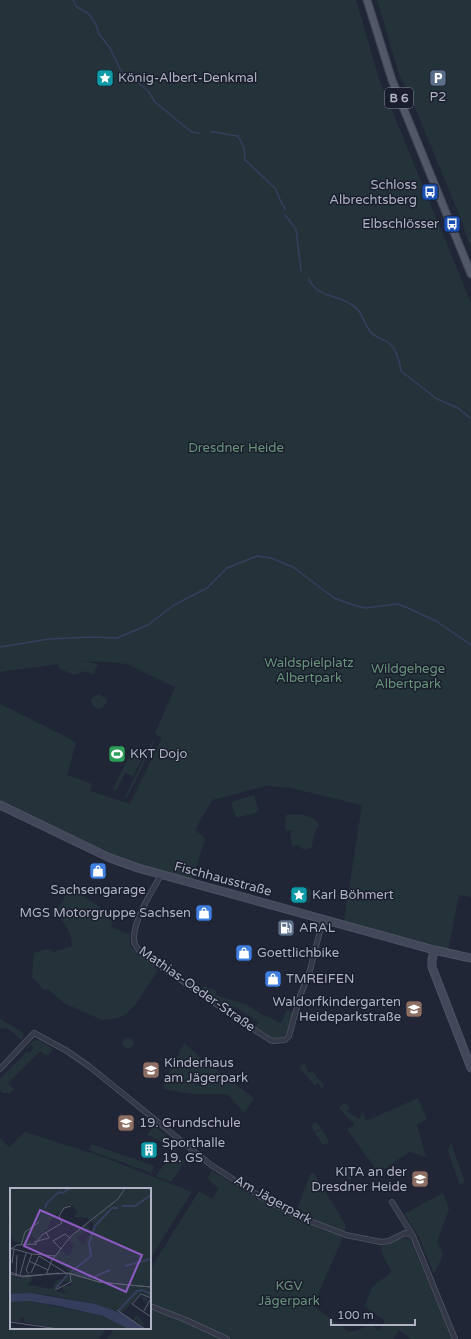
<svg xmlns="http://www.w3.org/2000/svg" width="471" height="1339" font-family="'Varela Round',sans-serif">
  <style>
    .green { fill: #243339 }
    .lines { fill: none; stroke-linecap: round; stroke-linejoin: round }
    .stream { stroke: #363e5d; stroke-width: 1.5 }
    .street-casing { stroke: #4f5362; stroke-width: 6 }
    .secondary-casing { stroke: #4f5362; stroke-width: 9 }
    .primary-casing { stroke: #3e4251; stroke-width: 9 }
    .street { stroke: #353947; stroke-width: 4.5 }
    .secondary { stroke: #43475a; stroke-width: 7 }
    .primary { stroke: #525767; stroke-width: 7 }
    .tram { stroke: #575c6e; stroke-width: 1 }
    .labels { text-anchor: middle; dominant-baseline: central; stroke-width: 3; stroke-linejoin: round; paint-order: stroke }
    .shield { fill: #1a1e2c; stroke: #828696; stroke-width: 1 }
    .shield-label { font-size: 12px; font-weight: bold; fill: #afb3c4 }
    .poi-label { font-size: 13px; fill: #afb3c4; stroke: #1a1e2c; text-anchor: start }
    .park-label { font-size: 13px; fill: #68937a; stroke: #1a1e2c }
    .street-label { font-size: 13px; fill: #afb3c4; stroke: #1a1e2c }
    .inset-river { fill: none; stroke: #363e5d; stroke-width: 2 }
    .inset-road { fill: none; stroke: #5a5e6f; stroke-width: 1 }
    .view { fill: #8d5bc1; fill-opacity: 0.15; stroke: #8d5bc1; stroke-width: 2 }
    .inset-edge { fill: none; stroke: #afb3c4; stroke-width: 2 }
  </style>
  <rect width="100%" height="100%" fill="#212637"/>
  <path class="green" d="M0 0H356L379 79 471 303V897L459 895 448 950 344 921 362 805 291 788 265 786 212 800 195 830 205 838 193 879 125 860 0 801V704L76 742 67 775 92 784 90 791 130 804 162 738 155 734 175 687 127 664 107 662 82 661 98 664 93 675 85 671 74 675 58 668 59 664 0 672Z
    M377 0H471V249L460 217 414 105 399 74Z
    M99 694 106 699 107 703 101 708 97 709 93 706 91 700 95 696Z
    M153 740H155L127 798 125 797Z
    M133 749 144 755 133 776 125 773 116 791 113 789Z
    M254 795 259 812 236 818 231 802Z
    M286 815C297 814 313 814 319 825L314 833 312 847 304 850 299 845 292 846 290 836 293 830H286L285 825Z
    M303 886 308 887 311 890 310 903 289 900 291 893Z
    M70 887 110 914 108 918 113 921 111 927 130 935V942L131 947 158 970 135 1005 126 1014 117 1018 102 1020 64 1003 49 990 43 989 32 977 34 953 49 949 54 952 72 946C72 932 64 923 56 912Z
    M204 986 216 991V995L245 1004 261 1014 281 1023 287 1010 293 1012C291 1022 288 1043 272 1038 266 1036 261 1031 255 1028L259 1022 236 1008 223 1005 201 991Z
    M0 1019 19 1030 22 1032 23 1036 22 1040 7 1028 0 1029Z
    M122.5 1043a5.5 5.5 0 1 1 11 0a5.5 5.5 0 1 1-11 0Z
    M35 1040 40 1041 53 1049 46 1056 40 1051 8 1083 14 1089 10 1093H3L0 1090V1078L27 1052 29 1053 34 1048 31 1045 27 1049 26 1048Z
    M184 1043 203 1060 254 1098 244 1113 228 1094H193L163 1089 165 1081Z
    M305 1064 308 1073 313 1071 317 1078 324 1085 322 1088 318 1083 315 1086 299 1067Z
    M418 1098 427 1120 417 1124 425 1154 428 1157 409 1152 379 1173 347 1129 354 1126 353 1123 339 1108 345 1103 350 1108 347 1111 359 1119 363 1112 366 1121Z
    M316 1121 321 1128 314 1132 311 1126Z
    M154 1126 175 1142 177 1149 174 1151 171 1150 159 1140 147 1135Z
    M322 1129 329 1142 323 1145 315 1133Z
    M25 1132 100 1156 192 1192 150 1259V1189H11V1328H106L99 1339H0V1138L9 1147Z
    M451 1143 465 1182 460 1185 448 1151Z
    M91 1144 154 1166 151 1173 89 1150Z
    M172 1153 185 1161 171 1182 156 1176Z
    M345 1166 353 1178 349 1180 342 1168Z
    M212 1171 261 1201 294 1218 343 1237 313 1306 348 1331C357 1332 364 1328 370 1323L377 1330 379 1331 385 1321 364 1306 373 1286 392 1272 382 1254 381 1245C391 1244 401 1236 410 1239L452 1339H411L399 1330 393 1339H229L185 1317 150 1304V1270L199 1191 212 1199 219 1189 207 1178Z
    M311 1173H314L346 1226 344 1232 296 1212Z
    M443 1193 449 1209 437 1241 443 1255 434 1274 419 1237 404 1214Z
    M150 1309 183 1322 221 1339H107L115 1328H150Z"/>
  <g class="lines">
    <path class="stream" d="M73 0 77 7 89 14 96 25 99 34 110 48 122 73 140 84 148 91 155 102 184 126 192 132 199 133
      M211 132C220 132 229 135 238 136L244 148 245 160 275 188 281 202 284 206 285 210
      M285 215 296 229 301 271
      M309 279C317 298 337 294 352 305 363 312 362 320 369 330 374 338 382 338 389 343 396 349 400 362 401 371L437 399 458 408 470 418
      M0 647 49 639 89 637 117 638 148 625 174 605 207 588 227 568 257 556 271 558 293 567 334 598 353 605 365 608 398 604 408 608 436 621 471 645"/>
    <defs>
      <path id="street" d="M161 875C152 891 133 921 134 939 134 943 136 947 139 950 150 961 165 969 178 978 209 999 239 1020 270 1040L274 1041 285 1040 289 1036 300 996 309 974 323 919
        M0 1069 34 1033 67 1051 90 1067 211 1165 261 1197 297 1216 346 1235 381 1242 389 1241 405 1233 411 1235
        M392 1202 413 1236 455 1339
        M150 1306 186 1320 227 1339"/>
      <path id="secondary" d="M0 805 110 858 138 868 434 950 471 958
        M434 950 432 960V967L471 1068"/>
      <path id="primary" d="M367 0 392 80 471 274"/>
    </defs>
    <use href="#street" class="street-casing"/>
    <use href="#secondary" class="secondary-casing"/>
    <use href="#primary" class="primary-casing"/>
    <use href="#street" class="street"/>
    <use href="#secondary" class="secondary"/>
    <use href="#primary" class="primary"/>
    <path class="tram" d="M366 0 390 80 471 277"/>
  </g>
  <defs>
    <symbol id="sight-square" viewBox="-11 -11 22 22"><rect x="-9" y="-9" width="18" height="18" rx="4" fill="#0f9aa8" stroke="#1a1e2c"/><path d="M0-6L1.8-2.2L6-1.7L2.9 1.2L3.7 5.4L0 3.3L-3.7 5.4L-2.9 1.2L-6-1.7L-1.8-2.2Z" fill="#fff"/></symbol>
    <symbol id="parking-square" viewBox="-11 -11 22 22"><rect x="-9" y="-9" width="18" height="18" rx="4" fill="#5c6f8a" stroke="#1a1e2c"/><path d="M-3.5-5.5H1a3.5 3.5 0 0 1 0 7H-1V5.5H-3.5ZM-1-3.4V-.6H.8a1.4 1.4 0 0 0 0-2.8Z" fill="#fff"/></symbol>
    <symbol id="bus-square" viewBox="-11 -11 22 22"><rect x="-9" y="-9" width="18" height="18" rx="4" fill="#1a4fb4" stroke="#1a1e2c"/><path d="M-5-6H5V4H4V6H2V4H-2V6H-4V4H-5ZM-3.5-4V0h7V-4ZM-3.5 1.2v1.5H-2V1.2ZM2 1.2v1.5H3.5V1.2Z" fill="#fff"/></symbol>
    <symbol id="stadium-square" viewBox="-11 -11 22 22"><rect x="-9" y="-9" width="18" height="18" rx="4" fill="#2e9e5b" stroke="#1a1e2c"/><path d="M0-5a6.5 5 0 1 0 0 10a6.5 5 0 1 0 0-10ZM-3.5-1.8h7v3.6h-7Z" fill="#fff"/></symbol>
    <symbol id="shop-square" viewBox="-11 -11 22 22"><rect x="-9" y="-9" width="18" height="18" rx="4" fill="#3f7fe0" stroke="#1a1e2c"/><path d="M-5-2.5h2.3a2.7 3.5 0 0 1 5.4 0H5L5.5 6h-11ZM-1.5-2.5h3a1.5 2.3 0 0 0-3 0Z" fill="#fff"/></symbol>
    <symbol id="fuel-square" viewBox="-11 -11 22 22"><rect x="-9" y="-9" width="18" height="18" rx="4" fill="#5c6f8a" stroke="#1a1e2c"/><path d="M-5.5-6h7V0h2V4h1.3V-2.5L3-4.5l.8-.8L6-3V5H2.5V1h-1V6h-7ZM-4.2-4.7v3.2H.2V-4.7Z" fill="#fff"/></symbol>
    <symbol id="school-square" viewBox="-11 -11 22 22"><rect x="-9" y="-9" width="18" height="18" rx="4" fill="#8d6e63" stroke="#1a1e2c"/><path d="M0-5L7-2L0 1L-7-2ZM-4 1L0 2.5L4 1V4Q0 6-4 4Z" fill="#fff"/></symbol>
    <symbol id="building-square" viewBox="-11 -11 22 22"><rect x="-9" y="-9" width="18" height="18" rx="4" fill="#0f9aa8" stroke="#1a1e2c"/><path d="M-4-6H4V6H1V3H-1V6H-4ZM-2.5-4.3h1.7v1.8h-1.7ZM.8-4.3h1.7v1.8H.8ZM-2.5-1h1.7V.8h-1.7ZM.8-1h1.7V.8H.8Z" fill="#fff"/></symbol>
  </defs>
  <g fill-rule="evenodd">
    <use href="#sight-square" x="95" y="68" width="20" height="20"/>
    <use href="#parking-square" x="428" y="68" width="20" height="20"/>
    <use href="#bus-square" x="420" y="182" width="20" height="20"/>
    <use href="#bus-square" x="442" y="214" width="20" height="20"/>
    <use href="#stadium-square" x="107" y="744" width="20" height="20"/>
    <use href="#shop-square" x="88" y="861" width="20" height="20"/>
    <use href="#sight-square" x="289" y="885" width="20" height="20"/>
    <use href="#shop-square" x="194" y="903" width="20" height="20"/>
    <use href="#fuel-square" x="276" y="918" width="20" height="20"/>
    <use href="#shop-square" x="234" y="943" width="20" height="20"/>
    <use href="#shop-square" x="263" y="969" width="20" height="20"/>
    <use href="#school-square" x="404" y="999" width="20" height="20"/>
    <use href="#school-square" x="141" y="1060" width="20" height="20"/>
    <use href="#school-square" x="116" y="1113" width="20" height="20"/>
    <use href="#building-square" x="139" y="1140" width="20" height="20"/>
    <use href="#school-square" x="410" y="1169" width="20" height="20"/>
  </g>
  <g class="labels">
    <rect class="shield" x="385" y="88" width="28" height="20" rx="3"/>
    <g class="shield-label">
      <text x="399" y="98">B 6</text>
    </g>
    <g class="poi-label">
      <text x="118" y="78">König-Albert-Denkmal</text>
      <text x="438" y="97" text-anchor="middle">P2</text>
      <text x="417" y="185" text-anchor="end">Schloss<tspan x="417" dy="15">Albrechtsberg</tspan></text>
      <text x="439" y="224" text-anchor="end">Elbschlösser</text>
      <text x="130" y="754">KKT Dojo</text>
      <text x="98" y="890" text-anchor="middle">Sachsengarage</text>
      <text x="312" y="895">Karl Böhmert</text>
      <text x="191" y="913" text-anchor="end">MGS Motorgruppe Sachsen</text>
      <text x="299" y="928">ARAL</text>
      <text x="257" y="953">Goettlichbike</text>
      <text x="286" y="979">TMREIFEN</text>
      <text x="401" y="1002" text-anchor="end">Waldorfkindergarten<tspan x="401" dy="15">Heideparkstraße</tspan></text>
      <text x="164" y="1063">Kinderhaus<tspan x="164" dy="15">am Jägerpark</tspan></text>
      <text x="139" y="1123">19. Grundschule</text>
      <text x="162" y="1143">Sporthalle<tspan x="162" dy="15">19. GS</tspan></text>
      <text x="407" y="1172" text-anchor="end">KITA an der<tspan x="407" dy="15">Dresdner Heide</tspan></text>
    </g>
    <g class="park-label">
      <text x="236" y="448">Dresdner Heide</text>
      <text x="309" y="663">Waldspielplatz<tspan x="309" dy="15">Albertpark</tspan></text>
      <text x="408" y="669">Wildgehege<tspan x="408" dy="15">Albertpark</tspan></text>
      <text x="289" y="1286">KGV<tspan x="289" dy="15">Jägerpark</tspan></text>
    </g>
    <g class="street-label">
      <text transform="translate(223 879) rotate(15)">Fischhausstraße</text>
      <text transform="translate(197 989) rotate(35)">Mathias-Oeder-Straße</text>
      <text transform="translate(273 1200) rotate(29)">Am Jägerpark</text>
    </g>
  </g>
  <g transform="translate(10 1188)">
    <rect width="141" height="141" fill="#212637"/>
    <path d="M0 0H114L105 14 116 0H141V98L89 93 58 84V82L47 74 44 69 50 62 58 68 62 63 64 56 58 52 79 32 78 30 65 29 61 33 68 23 60 16 44 29 37 39 41 41 34 42 35 44 29 48 32 51 26 52 21 47 17 51 24 56H12L4 53 2 48 0 50V37L3 33 0 35ZM82 32 84 39 73 57 67 49 80 42 77 36ZM56 85 89 95 141 99V109L137 108V114L131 110 137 108 130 106 112 125 123 132 127 127 134 136 132 138 126 131 124 133 135 141 108 124 86 116 39 107 0 106V86L12 91V89L17 88 16 93 17 88 21 87 22 92 17 97 42 101 47 92 54 91ZM54 93 61 94V98H53V102L58 106 45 103ZM19 113 93 128 118 141H51L15 134 14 129H11L10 134 0 133V114Z" fill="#243339" fill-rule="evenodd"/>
    <path d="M20 105 86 116 113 126 134 141H118L93 128 49 118 19 113 0 114V106Z" fill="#363e5d"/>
    <path class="inset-river" d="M112 18H125L141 7M35 20 37 15 49 4 53 5 60 0M115 78 141 71M61 84 81 68 79 55 85 38 102 20H108M64 84 81 90M84 89 100 82M46 100 58 86M0 111 24 110 88 123 124 141M109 122 127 103 132 102 141 106"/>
    <path class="inset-road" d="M24 54 39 50 36 44M11 57 15 44 29 34M24 57 32 47 52 35 49 28 54 20 61 18M0 60 22 66 45 68M1 61 7 57 27 56M51 61 43 53 55 46 60 50M29 68 56 85M19 73 38 82M2 75 4 61M0 84 11 88 57 85 89 94 141 99M21 85 29 68M0 86 13 89 49 85M19 86 16 82 22 66M47 86 60 85 89 94 141 99M6 87 7 67M10 87 16 65M36 87 42 72 61 48 108 11 115 0M45 102 61 94 60 85M141 110 131 106 122 116 141 129M107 122 135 141M134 123 141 110M0 134 49 141"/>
    <path class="view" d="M30 22 132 67 116 104 14 58Z"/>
    <rect width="141" height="141" class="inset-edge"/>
  </g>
  <path d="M331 1319v6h84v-6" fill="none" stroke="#afb3c4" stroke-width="2"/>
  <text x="337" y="1319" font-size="12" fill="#afb3c4" stroke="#1a1e2c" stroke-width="3" paint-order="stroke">100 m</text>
</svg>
